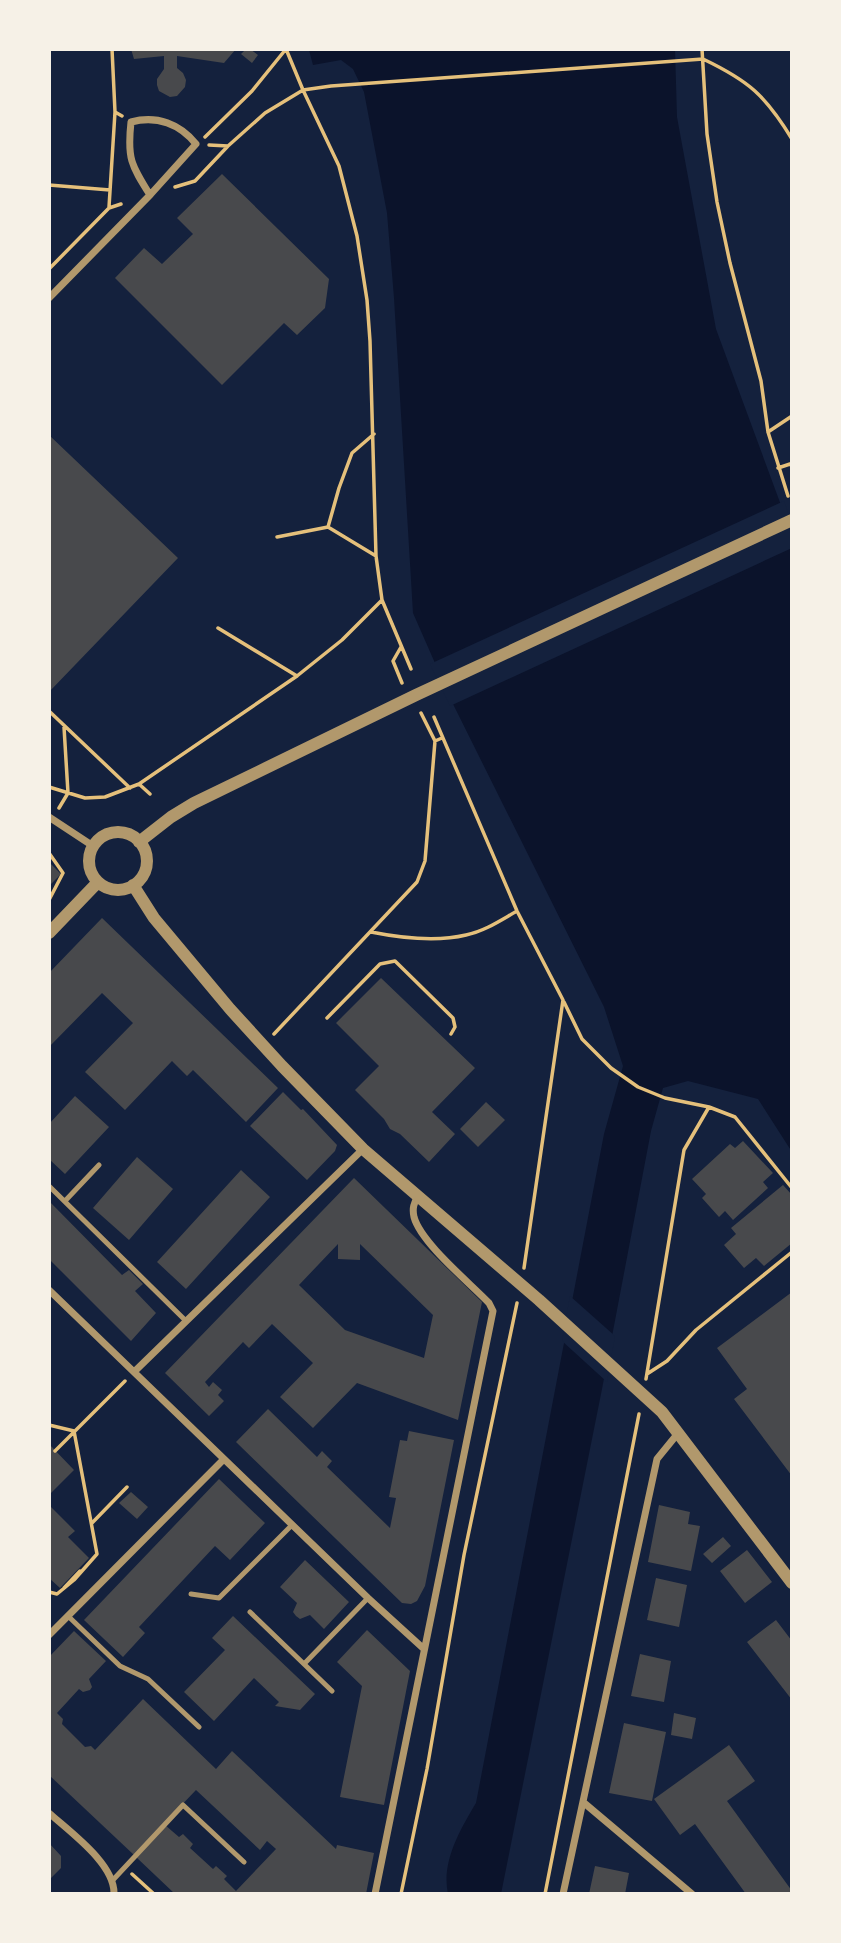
<svg xmlns="http://www.w3.org/2000/svg" width="841" height="1943" font-family="'Work Sans',sans-serif">
  <style>
    .water { fill: #0b132b }
    .pier { fill: #14213d }
    .building { fill: #48494c; fill-rule: evenodd }
    .lines { fill: none; stroke-linecap: round; stroke-linejoin: round }
    .path { stroke: #e5c07b; stroke-width: 3.5 }
    .service { stroke: #b1986c; stroke-width: 5 }
    .minor { stroke: #b1986c; stroke-width: 7 }
    .tertiary { stroke: #b1986c; stroke-width: 12 }
  </style>
  <rect width="100%" height="100%" fill="#14213d"/>
  <path class="water" d="M314 49H675L677 117 716 329 792 535V1152L758 1099 688 1081 663 1088 651 1131 602 1389 501 1894H448C441 1862 460 1830 476 1803L604 1134 623 1066 604 1007 453 704 413 613 394 298 387 213 364 92 353 69 341 60 313 65 309 50Z"/>
  <path class="pier" d="M784 501 792 524V548L450 706 430 664Z
    M570 1296 615 1336 607 1382 562 1341Z"/>
  <path class="building" d="M131 49H236L224 63 177 56V68L183 73 186 80 185 87 177 96 170 97 159 91 157 85V79L164 69V56L134 59Z
    M246 49H250L258 55 252 63 241 54Z
    M222 174 329 279 325 308 297 335 284 323 222 385 115 278 144 248 162 264 193 234 177 218Z
    M49 435 178 558 49 692Z
    M49 862 61 874 49 886Z
    M102 918 278 1088 246 1122 193 1070 187 1076 172 1061 125 1110 85 1072 133 1023 102 993 49 1047V973Z
    M381 978 475 1068 432 1112 455 1134 429 1162 400 1134 390 1129 384 1119 355 1090 379 1066 336 1023Z
    M283 1092 301 1110 303 1109 337 1145 335 1151 307 1180 250 1126Z
    M75 1096 109 1127 65 1174 49 1159V1124Z
    M486 1102 505 1120 478 1147 460 1129Z
    M743 1141 773 1173 763 1182 768 1188 733 1220 725 1211 719 1217 702 1198 706 1194 692 1179 730 1144 735 1148Z
    M137 1157 173 1189 129 1240 93 1208Z
    M241 1170 270 1197 186 1289 157 1262Z
    M354 1178 482 1302 458 1420 357 1383 313 1428 280 1397 313 1363 272 1324 249 1348 243 1342 205 1382 209 1387 213 1382 222 1390 218 1395 224 1401 209 1416 165 1373ZM338 1244V1259L360 1260V1244L433 1315 424 1358 345 1330 299 1285Z
    M783 1185 792 1195V1243L764 1266 756 1258 744 1268 724 1245 736 1234 731 1228Z
    M49 1201 122 1275 129 1270 143 1284 135 1291 156 1313 131 1341 49 1259Z
    M792 1292V1476L734 1399 747 1389 717 1348Z
    M268 1409 317 1457 322 1451 332 1461 327 1467 390 1528 396 1498 389 1497 400 1440 407 1441 409 1431 454 1440 425 1586 417 1601 411 1604 402 1603 236 1442Z
    M49 1444 74 1470 49 1495Z
    M219 1479 265 1523 230 1560 215 1546 139 1627 145 1633 123 1657 84 1620Z
    M131 1492 148 1507 137 1519 119 1503Z
    M49 1505 75 1531 68 1537 89 1558 60 1588 49 1578Z
    M659 1505 690 1512 688 1524 700 1526 691 1571 648 1562Z
    M723 1537 731 1546 712 1563 703 1554Z
    M747 1550 772 1582 745 1603 720 1571Z
    M305 1560 349 1602 324 1629 310 1615 300 1619 296 1616 293 1612 297 1603 280 1587Z
    M656 1578 687 1585 679 1627 647 1620Z
    M233 1616 315 1694 300 1710 275 1706 279 1702 254 1678 214 1721 184 1692 225 1650 212 1638Z
    M776 1620 792 1641V1700L747 1642Z
    M367 1630 410 1671 384 1805 340 1797 362 1686 337 1662Z
    M74 1631 106 1661 89 1679 92 1687 90 1690 83 1692 79 1689 57 1713 63 1719 62 1724 85 1747 91 1746 95 1750 143 1699 216 1769 232 1751 336 1849 337 1845 374 1853 366 1894H307L300 1892 298 1894H175L136 1857 165 1825 179 1837 183 1834 193 1844 190 1848 213 1869 216 1866 227 1876 224 1879 236 1891 276 1849 267 1841 260 1850 196 1790 134 1855 49 1775V1657Z
    M640 1654 671 1661 664 1702 631 1696Z
    M674 1713 696 1718 692 1739 671 1735Z
    M624 1723 666 1732 652 1801 609 1793Z
    M729 1745 755 1781 727 1801 792 1891V1894H746L695 1824 680 1835 654 1799Z
    M49 1843 61 1856V1868L49 1880Z
    M595 1866 629 1873 625 1894H589Z"/>
  <g class="lines">
    <path class="path" d="M112 49 115 112 122 116
      M286 49 303 90 339 166 357 236 367 300 370 341 376 556 382 600 411 669
      M702 49 707 134 717 202 730 263 761 381 768 432 788 496
      M205 137 252 91 286 49
      M209 145 228 146
      M49 185 110 190
      M175 187 195 181 228 146 265 113 303 90 331 86 703 59C749 81 765 95 792 139
      M109 207 115 112
      M49 269 109 208 121 204
      M768 432 792 416
      M778 468 790 464 792 466
      M328 527 339 488 352 453 374 434
      M277 537 328 527 376 556
      M218 628 297 676
      M401 647 393 661 402 683
      M49 711 130 788
      M421 713 435 741
      M434 717 517 911 563 1000 524 1268
      M139 784 150 794
      M49 787 85 798 105 797 139 784 297 676 342 640 382 600
      M59 808 68 793 64 727
      M49 853 63 873 49 900
      M371 932C401 938 437 942 466 935 485 931 501 920 517 911
      M564 1002 582 1039 611 1068 638 1087 665 1098 709 1107 735 1117 792 1188
      M327 1018 380 964 395 961 453 1018 455 1027 451 1034
      M274 1034 417 882 425 861 435 741 442 738
      M647 1374 667 1361 696 1330 792 1252
      M646 1379 684 1150 709 1107
      M49 1425 74 1431 97 1554 74 1580 57 1594 49 1592
      M55 1451 125 1381
      M92 1523 127 1487
      M64 1588 80 1571
      M132 1874 154 1894
      M401 1894 427 1769 464 1555 517 1303
      M545 1894 639 1414"/>
    <path class="service" d="M49 1186 186 1321
      M65 1201 99 1165
      M191 1594 219 1598 292 1525
      M250 1612 332 1691
      M68 1616 120 1666 148 1679 199 1727
      M304 1664 368 1598
      M112 1881 183 1805 244 1862"/>
    <path class="minor" d="M49 298 150 195 196 144C180 124 157 115 131 122 127 158 131 165 150 195
      M49 817 93 846
      M49 1290 368 1598 424 1649
      M134 1372 363 1149
      M49 1635 223 1460
      M583 1802 692 1894
      M49 1813C70 1832 115 1864 114 1894
      M375 1894 493 1311 489 1303C470 1283 421 1243 414 1217 412 1208 414 1203 418 1196
      M563 1894 657 1459 679 1432"/>
    <path class="tertiary" d="M89 861a29 29 0 1 1 58 0a29 29 0 1 1-58 0Z
      M139 842 171 817 194 803 416 695 792 520
      M133 885 154 918 230 1009 282 1066 363 1149 539 1300 662 1412 792 1583
      M49 933 98 882"/>
  </g>
  <rect width="841" height="1943" fill="none" stroke="#f6f1e7" stroke-width="102"/>
</svg>
